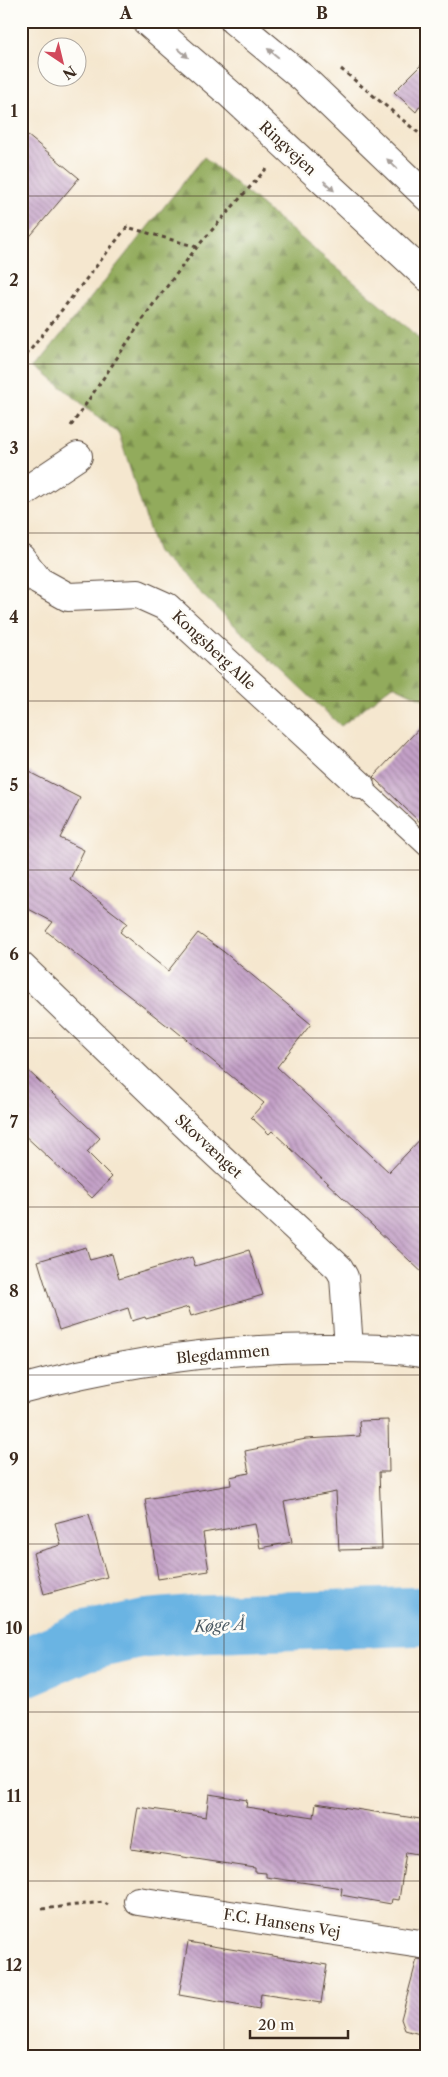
<svg xmlns="http://www.w3.org/2000/svg" width="448" height="2077" font-family="'Libre Caslon Text',serif">
  <style>
    .forest { fill: url(#forest-firs); stroke: #666a3d }
    .lines { fill: none; stroke-linecap: round; stroke-linejoin: round }
    .river { stroke: #6ab4e3; stroke-width: 59 }
    .building { fill: url(#building-back-hatch) }
    .service-casing { stroke: #574639; stroke-width: 21 }
    .minor-casing { stroke: #574639; stroke-width: 30 }
    .tertiary-casing { stroke: #574639; stroke-width: 30 }
    .secondary-casing { stroke: #574639; stroke-width: 30 }
    .path { stroke: #574639; stroke-width: 3; stroke-dasharray: 4 4; stroke-linecap: butt }
    .service { stroke: #fff; stroke-width: 19 }
    .minor { stroke: #fff; stroke-width: 28 }
    .tertiary { stroke: #fff; stroke-width: 28 }
    .secondary { stroke: #fff; stroke-width: 28 }
    .oneway { fill: #a79f9a }
    .grid { fill: none; stroke: #3b2a1e; stroke-width: 1; stroke-opacity: 0.55 }
    .labels { text-anchor: middle; dominant-baseline: central; stroke-width: 5; stroke-linejoin: round; paint-order: stroke }
    .street-label { font-size: 15px; fill: #3b2a1e; stroke: #fdfcf7 }
    .water-label { font-size: 16px; font-style: italic; fill: #4b5a63; stroke: #fdfcf7 }
    .neatline { fill: none; stroke: #3b2a1e; stroke-width: 2 }
    .grid-label { font-size: 16px; text-anchor: middle; font-weight: bold; fill: #3b2a1e }
  </style>
  <defs>
    <pattern id="forest-firs" width="22" height="20" patternUnits="userSpaceOnUse" patternTransform="scale(1.25)"><rect width="22" height="20" fill="#92ab5c"/><path d="M5 1l3.5 6h-7zM16 11l3.5 6h-7z" fill="#788b4b"/></pattern>
    <pattern id="building-back-hatch" width="6" height="6" patternUnits="userSpaceOnUse" patternTransform="scale(1.25)"><rect width="6" height="6" fill="#c3a0c7"/><path d="M-1 5l2 2M0 0l6 6M5-1l2 2" fill="none" stroke="#a083a1"/></pattern>
  </defs>
  <rect width="100%" height="100%" fill="#fdfcf7"/>
  <filter id="ink" filterUnits="userSpaceOnUse"><feTurbulence type="fractalNoise" baseFrequency=".02" numOctaves="2"/><feDisplacementMap in="SourceGraphic" scale="10" xChannelSelector="R" yChannelSelector="G"/><feConvolveMatrix kernelMatrix="1 2 1 2 8 2 1 2 1" color-interpolation-filters="sRGB"/></filter>
  <filter id="wash" filterUnits="userSpaceOnUse"><feTurbulence type="fractalNoise" baseFrequency=".0096" numOctaves="4" result="noise"/><feDisplacementMap in="SourceGraphic" scale="20" xChannelSelector="R" yChannelSelector="G"/><feGaussianBlur stdDeviation="1.12" result="paint"/><feColorMatrix in="noise" values="0 0 0 0 0 0 0 0 0 0 0 0 0 0 0 0 0 1.4 0 .05"/><feComposite in="paint" operator="in"/></filter>
  <g filter="url(#wash)">
    <rect width="100%" height="100%" fill="#f5e7cf"/>
    <path class="forest" d="M204 157 411 330 427 348V701L393 685 341 726 156 551 119 434 36 366Z"/>
    <g class="lines">
      <path class="river" d="M21 1669 84 1642 142 1629 199 1624 427 1616"/>
    </g>
    <g id="blocks">
      <path class="building" d="M427 59V95L416 112 394 92Z
        M21 130 79 178 21 247Z
        M427 720V829L373 777Z
        M29 772 80 798 60 838 84 850 70 879 127 923 120 932 168 971 198 933 224 952 311 1024 277 1067 389 1172 427 1132V1277L272 1131 269 1134 251 1117 264 1103 170 1026 169 1027 46 931 53 922 21 905V786Z
        M21 1064 100 1138 87 1152 112 1177 92 1198 21 1132Z
        M86 1247 90 1260 112 1254 119 1279 192 1257 195 1266 249 1250 263 1295 191 1316 188 1307 146 1319 145 1317 132 1321 128 1308 59 1330 38 1261Z
        M388 1420 389 1472H379L382 1549 339 1550 336 1492 284 1502 292 1542 260 1548 255 1524 203 1533 209 1571 158 1579 145 1499 231 1485 230 1477 249 1473 245 1451 306 1439 360 1436 359 1421Z
        M89 1514 107 1577 44 1594 33 1553 61 1545 55 1523Z
        M209 1794 247 1800 246 1807 314 1817 316 1803 427 1820 423 1855 406 1852 399 1900 392 1899 391 1904 341 1895 342 1888 266 1877V1873L255 1872V1868L131 1849 138 1807 206 1817Z
        M188 1942 327 1965 321 2003 261 1994 259 2009 179 1995Z
        M417 1959 427 1960V2036L405 2030 401 2019Z"/>
    </g>
  </g>
  <g filter="url(#ink)">
    <use href="#blocks" fill-opacity="0" stroke="#574639" stroke-width="1"/>
    <g class="lines">
      <defs>
        <path id="service" d="M360 785 427 847"/>
        <path id="minor" d="M21 494 78 456
          M21 558 39 581 68 597 138 594 167 607 360 785
          M21 966 194 1133 339 1268 344 1277 349 1348
          M138 1901 427 1945"/>
        <path id="tertiary" d="M21 1389C121 1362 222 1348 325 1348 358 1348 394 1348 427 1354"/>
        <path id="secondary" d="M146 21 231 95 427 277
          M234 21 303 78 427 197"/>
      </defs>
      <use href="#service" class="service-casing"/>
      <use href="#minor" class="minor-casing"/>
      <use href="#tertiary" class="tertiary-casing"/>
      <use href="#secondary" class="secondary-casing"/>
      <path class="path" d="M341 69 427 140
        M21 362 127 227 197 247
        M71 426 152 306 197 247 266 169
        M42 1909 103 1902 108 1905"/>
      <use href="#service" class="service"/>
      <use href="#minor" class="minor"/>
      <use href="#tertiary" class="tertiary"/>
      <use href="#secondary" class="secondary"/>
    </g>
    <defs><path id="oneway-solid" d="M-6-.8H1V-3.2L6.5 0L1 3.2V.8H-6Z" transform="scale(1.25)"/></defs>
    <g class="oneway">
      <use href="#oneway-solid" transform="translate(183 53) rotate(41)"/>
      <use href="#oneway-solid" transform="translate(273 53) rotate(-141)"/>
      <use href="#oneway-solid" transform="translate(392 164) rotate(-136)"/>
      <use href="#oneway-solid" transform="translate(329 186) rotate(43)"/>
    </g>
  </g>
  <path class="grid" d="M224 21V2056M21 196H427M21 364H427M21 533H427M21 701H427M21 870H427M21 1038H427M21 1207H427M21 1375H427M21 1544H427M21 1712H427M21 1881H427"/>
  <g class="labels">
    <g class="street-label">
      <text transform="translate(288 148) rotate(43)">Ringvejen</text>
      <text transform="translate(214 650) rotate(43)">Kongsberg Alle</text>
      <text transform="translate(209 1146) rotate(43)">Skovvænget</text>
      <text transform="translate(223 1354) rotate(-5)">Blegdammen</text>
      <text transform="translate(282 1923) rotate(9)">F.C. Hansens Vej</text>
    </g>
    <g class="water-label">
      <text transform="translate(220 1625) rotate(-3)">Køge Å</text>
    </g>
  </g>
  <rect width="448" height="2077" fill="none" stroke="#fdfcf7" stroke-width="55"/>
  <g transform="translate(62 62) rotate(145)"><circle r="24" fill="#fdfcf7" stroke="#afa8a0"/>
  <path d="M0-4L9 19L0 12L-9 19Z" fill="#d1495b"/>
  <text y="-8" font-size="14" font-weight="bold" text-anchor="middle" fill="#3b2a1e">N</text>
  </g>
  <path d="M250 2030v8h98v-8" fill="none" stroke="#3b2a1e" stroke-width="2.5"/>
  <text x="258" y="2030" font-size="15" fill="#3b2a1e" stroke="#fdfcf7" stroke-width="4" paint-order="stroke">20 m</text>
  <rect x="28" y="28" width="392" height="2022" class="neatline"/>
  <g class="grid-label">
    <text x="126" y="19">A</text>
    <text x="322" y="19">B</text>
    <text x="14" y="117">1</text>
    <text x="14" y="286">2</text>
    <text x="14" y="454">3</text>
    <text x="14" y="623">4</text>
    <text x="14" y="791">5</text>
    <text x="14" y="960">6</text>
    <text x="14" y="1128">7</text>
    <text x="14" y="1297">8</text>
    <text x="14" y="1465">9</text>
    <text x="14" y="1634">10</text>
    <text x="14" y="1802">11</text>
    <text x="14" y="1971">12</text>
  </g>
</svg>
